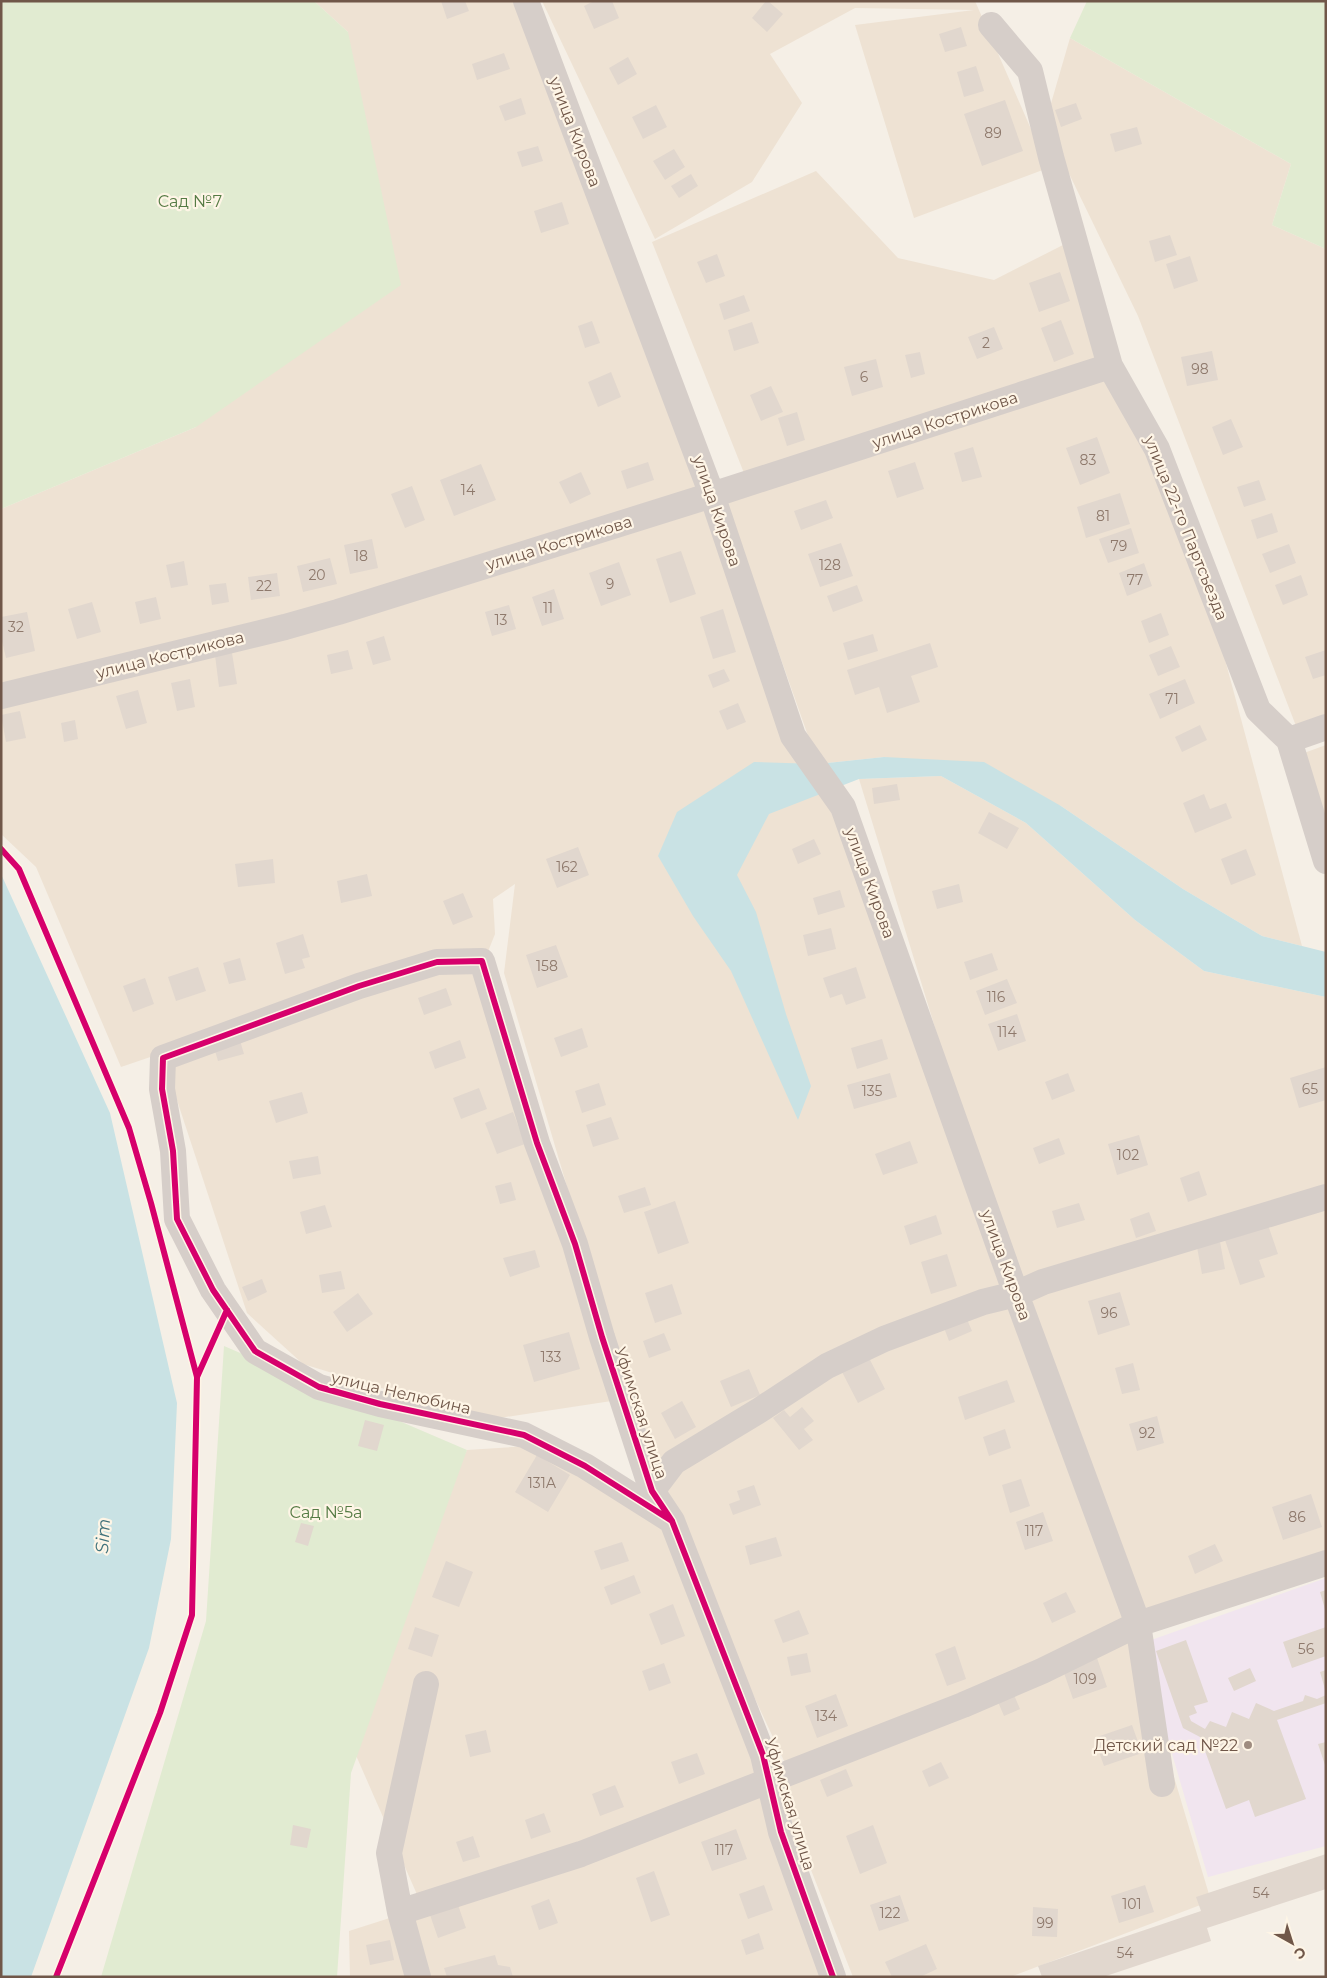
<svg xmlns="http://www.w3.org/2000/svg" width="1327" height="1978" font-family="Montserrat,sans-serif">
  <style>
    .residential { fill: #eee2d3 }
    .education { fill: #f1e5ef }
    .green { fill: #e1ebd1 }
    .water { fill: #c9e2e4 }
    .building { fill: #e1d7ce }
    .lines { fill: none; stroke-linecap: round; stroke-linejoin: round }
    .minor { stroke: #d6cec9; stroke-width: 26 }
    .cycleway-casing { stroke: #fef5e6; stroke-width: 9 }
    .cycleway { stroke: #d6006c; stroke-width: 6 }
    .poi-dot { fill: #9f8c80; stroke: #fef5e6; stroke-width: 2 }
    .labels { text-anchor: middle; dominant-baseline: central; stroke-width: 4.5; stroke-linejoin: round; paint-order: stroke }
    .number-label { font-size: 14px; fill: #8e796c }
    .street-label { font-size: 16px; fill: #705749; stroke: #fef5e6 }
    .park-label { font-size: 16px; fill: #557b44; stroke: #fef5e6 }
    .poi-label { font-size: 16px; fill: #705749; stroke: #fef5e6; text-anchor: end }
    .water-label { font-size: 18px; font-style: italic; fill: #41737c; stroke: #fef5e6 }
  </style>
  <rect width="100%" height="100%" fill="#f5efe6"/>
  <path class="residential" d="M314 1H519L708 504 836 820 1003 1295 820 1365 652 1475 504 973 515 884 493 899 495 934 487 954 359 986 121 1067 36 867 1 834V509L196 427 348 32Z
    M542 1H975L1048 168 914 218 855 25 974 10 855 8 770 54 802 103 752 182 655 239Z
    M1070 38 1291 164 1272 225 1326 249V716L1296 726 1138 316 1045 124Z
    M816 171 898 258 994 280 1063 245 1101 363 744 473 652 242Z
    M1107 374 1174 511 1223 652 1302 946 1262 936 1183 889 1061 806 884 757 818 764 726 503Z
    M1326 745V843L1293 757Z
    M941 776 1026 823 1135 920 1204 971 1326 997V1191L1014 1286 859 779Z
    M485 962 618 1400 486 1420 303 1364 247 1313 172 1085 168 1063 341 996Z
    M1326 1205V1559L1135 1622 1026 1298Z
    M1011 1301 1130 1622 963 1705 785 1763 658 1491 690 1459 826 1372Z
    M528 1446 668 1529 762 1773 588 1844 419 1899 351 1744 425 1540 467 1450Z
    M1131 1633 1211 1901 1010 1977H853L775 1778Z
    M763 1792 832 1977H427L411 1913Z
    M396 1916 413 1977H350L349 1931Z"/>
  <path class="education" d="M1326 1578V1846L1208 1877 1140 1644Z"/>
  <path class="green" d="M1 1H314L348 32 401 285 196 427 1 509Z
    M1087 1H1326V249L1272 225 1291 164 1070 38Z
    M224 1346 467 1450 351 1773 337 1977H101L206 1621Z"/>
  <path class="water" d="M884 757 984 762 1061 806 1183 889 1262 936 1326 952V997L1204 971 1135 920 1026 823 941 776 859 779 769 814 737 875 756 912 786 1014 811 1086 798 1120 731 971 693 916 658 856 677 812 754 762 818 764Z
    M1 874 110 1113 177 1403 171 1539 149 1648 31 1977H1Z"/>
  <path class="building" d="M441 1H465L469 11 447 19Z
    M594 1H612L619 18 594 29 584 6Z
    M766 1H768L783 14 767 32 752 18Z
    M961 27 967 46 945 52 939 34Z
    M504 53 510 69 477 80 472 64Z
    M628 57 637 74 618 85 609 68Z
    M976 66 984 91 964 97 957 72Z
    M521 98 526 114 505 121 499 106Z
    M1005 100 1023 151 982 166 964 114Z
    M1076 103 1082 119 1061 127 1055 110Z
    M656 105 667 127 643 139 632 117Z
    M1137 127 1142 144 1115 152 1110 134Z
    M538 146 543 161 522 167 517 152Z
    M674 149 685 167 665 180 653 161Z
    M691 174 698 186 679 198 671 186Z
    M562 202 569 224 541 233 534 211Z
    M1170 235 1177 255 1155 262 1149 241Z
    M717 254 725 276 706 283 697 262Z
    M1190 256 1198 281 1174 289 1166 264Z
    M1060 272 1070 301 1039 312 1029 283Z
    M744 295 750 311 724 320 719 304Z
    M1061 320 1074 354 1054 362 1041 328Z
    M592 321 600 343 585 348 578 326Z
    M752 322 759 343 734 351 728 330Z
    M994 327 1003 349 977 359 968 337Z
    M1212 351 1218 380 1187 386 1181 357Z
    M920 352 925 374 911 378 905 355Z
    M876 359 883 387 852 396 844 367Z
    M611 372 621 397 598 407 588 382Z
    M771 386 783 412 761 421 750 395Z
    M797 412 805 440 787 446 778 418Z
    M1231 419 1243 447 1223 455 1212 427Z
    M1097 437 1110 473 1080 485 1066 448Z
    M973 447 982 477 962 482 954 453Z
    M648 462 654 480 627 489 621 471Z
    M915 462 924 489 897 498 888 471Z
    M481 464 496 500 454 516 440 480Z
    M581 472 591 494 570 504 559 482Z
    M1259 480 1266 500 1244 507 1237 487Z
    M412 486 425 520 405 528 391 494Z
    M1120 493 1130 524 1086 538 1077 507Z
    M826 500 833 518 801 530 794 511Z
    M1272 513 1278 532 1257 539 1251 520Z
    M1131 528 1139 553 1108 563 1099 539Z
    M372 539 378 568 350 574 344 545Z
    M841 543 853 576 820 587 808 554Z
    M1289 544 1296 563 1270 573 1262 554Z
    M681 551 696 594 670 603 656 559Z
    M330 558 337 584 303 592 297 566Z
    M184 561 188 585 171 588 166 565Z
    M619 562 631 595 601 606 589 573Z
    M1144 563 1152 586 1127 596 1119 573Z
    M277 573 280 596 251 600 248 577Z
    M1301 575 1308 595 1283 605 1275 585Z
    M226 583 229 602 212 605 209 585Z
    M857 585 863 601 833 612 827 596Z
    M554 589 564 619 542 626 532 597Z
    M156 597 161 619 140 624 135 602Z
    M92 602 101 632 77 639 68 609Z
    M509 605 516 629 492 636 485 612Z
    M723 609 736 652 713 659 700 617Z
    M27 612 35 651 6 658 1 637V617Z
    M1161 613 1169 635 1149 643 1141 621Z
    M873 634 878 651 848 660 843 643Z
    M384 636 391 660 373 665 366 642Z
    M930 643 938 667 911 676 920 702 887 713 879 687 855 695 847 670Z
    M1171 646 1180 667 1158 676 1149 655Z
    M348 650 353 669 331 674 327 655Z
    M1326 650V675L1313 679 1305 657Z
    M232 653 237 684 219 687 215 655Z
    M724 669 730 681 713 688 708 675Z
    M190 679 195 707 177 711 171 683Z
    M1185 679 1195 703 1160 719 1149 694Z
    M138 690 147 723 126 729 116 696Z
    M738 703 746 722 727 730 719 711Z
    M20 711 26 738 6 742 1 715Z
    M75 720 78 739 64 742 61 723Z
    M1200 725 1207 740 1182 752 1175 737Z
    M897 784 900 800 874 804 872 788Z
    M1204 794 1210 809 1226 803 1232 818 1195 833 1183 803Z
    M989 812 1019 828 1007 849 978 833Z
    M814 839 821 854 798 864 792 849Z
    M578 847 589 875 557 888 546 859Z
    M1246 849 1256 875 1231 885 1221 859Z
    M273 859 275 883 238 887 235 864Z
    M367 874 372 896 341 903 337 881Z
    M959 884 963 902 937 909 932 891Z
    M840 890 845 907 818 915 813 898Z
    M463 893 473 917 453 925 443 901Z
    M831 928 836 949 808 956 803 935Z
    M303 934 310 957 302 959 305 968 285 974 276 943Z
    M556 945 568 977 537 988 526 955Z
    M992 953 998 970 970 980 964 962Z
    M240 958 246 980 229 984 223 963Z
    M198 967 206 991 176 1001 168 977Z
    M856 967 866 998 846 1005 842 994 830 998 823 978Z
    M145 978 154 1004 133 1012 123 986Z
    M1007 979 1017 1003 985 1015 976 991Z
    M446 988 452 1005 424 1015 418 998Z
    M1017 1014 1026 1041 998 1051 988 1024Z
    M582 1028 588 1047 561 1057 554 1038Z
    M239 1037 244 1054 218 1061 213 1044Z
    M882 1039 888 1059 857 1069 851 1048Z
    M460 1040 466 1058 435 1069 429 1052Z
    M1326 1067V1100L1299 1108 1290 1078Z
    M890 1073 897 1097 854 1109 847 1085Z
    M1068 1073 1075 1091 1052 1100 1045 1082Z
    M599 1083 606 1105 582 1113 575 1091Z
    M479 1088 487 1109 461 1119 453 1098Z
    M302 1092 308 1113 276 1123 269 1101Z
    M513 1112 525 1144 497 1154 485 1123Z
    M611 1117 619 1139 593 1147 586 1125Z
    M1139 1135 1148 1165 1117 1175 1108 1144Z
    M1059 1138 1065 1154 1039 1164 1033 1148Z
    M910 1141 918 1163 883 1175 875 1154Z
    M318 1156 321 1174 293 1179 289 1161Z
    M1199 1171 1207 1195 1188 1202 1180 1178Z
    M511 1182 516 1200 500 1204 495 1186Z
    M645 1187 651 1205 624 1213 618 1196Z
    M675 1201 689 1243 658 1254 644 1212Z
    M1079 1203 1085 1220 1057 1228 1052 1211Z
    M325 1205 332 1227 306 1234 300 1212Z
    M1149 1212 1156 1231 1136 1238 1130 1219Z
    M936 1215 942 1234 910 1245 904 1226Z
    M1268 1225 1278 1254 1259 1260 1265 1277 1240 1285 1225 1240Z
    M1220 1242 1225 1269 1202 1274 1197 1247Z
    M535 1250 540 1267 510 1277 503 1258Z
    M947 1254 957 1286 931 1294 921 1262Z
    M341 1271 345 1289 322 1293 319 1275Z
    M262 1279 267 1292 248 1301 242 1287Z
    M672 1284 682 1314 655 1323 645 1293Z
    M1120 1292 1130 1325 1098 1335 1088 1301Z
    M358 1293 373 1314 347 1332 333 1312Z
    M966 1317 972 1331 949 1341 943 1325Z
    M569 1332 580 1369 534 1382 523 1345Z
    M664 1333 671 1350 649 1358 643 1341Z
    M868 1356 885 1389 858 1403 841 1370Z
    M1133 1363 1140 1390 1122 1394 1115 1368Z
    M749 1369 760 1395 731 1407 720 1381Z
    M1007 1380 1015 1402 965 1420 958 1397Z
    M682 1401 696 1427 675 1439 661 1413Z
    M802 1407 814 1421 804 1429 813 1440 799 1450 773 1418 784 1410 790 1417Z
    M1157 1416 1164 1443 1137 1451 1129 1424Z
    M365 1420 384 1425 377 1451 358 1446Z
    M1005 1429 1011 1448 989 1456 983 1437Z
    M537 1455 570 1475 548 1512 515 1492Z
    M1021 1479 1030 1506 1010 1513 1002 1485Z
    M754 1485 761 1505 733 1515 729 1504 740 1500 737 1491Z
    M1311 1494 1322 1527 1283 1540 1272 1507Z
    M1043 1512 1053 1541 1025 1550 1016 1522Z
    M301 1523 314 1526 308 1546 295 1542Z
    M776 1537 782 1556 750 1565 745 1546Z
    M622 1542 629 1561 601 1570 594 1551Z
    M1215 1544 1223 1561 1195 1574 1188 1556Z
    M446 1561 473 1572 459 1607 432 1597Z
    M634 1575 641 1593 611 1605 604 1587Z
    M1326 1590V1609H1325L1320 1592Z
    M1066 1592 1076 1612 1052 1623 1043 1603Z
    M673 1604 685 1636 661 1645 649 1614Z
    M799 1610 809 1634 783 1643 774 1620Z
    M415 1627 439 1635 432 1657 408 1649Z
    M1326 1627V1656L1292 1668 1283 1642Z
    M1186 1640 1208 1702 1194 1706 1197 1713 1189 1716 1191 1721 1205 1729 1210 1721 1226 1727 1232 1712 1249 1719 1256 1703 1274 1711 1303 1701 1305 1695 1317 1699 1326 1695V1703L1277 1720 1306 1799 1255 1817 1249 1800 1226 1809 1200 1737 1183 1728 1156 1651Z
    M955 1646 966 1679 947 1686 935 1654Z
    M807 1653 811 1672 791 1676 787 1657Z
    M1097 1658 1107 1687 1073 1699 1063 1670Z
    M664 1663 671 1683 649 1691 642 1671Z
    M1250 1668 1256 1681 1234 1691 1228 1678Z
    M1326 1670V1689H1325L1320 1672Z
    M1011 1688 1020 1709 1004 1716 995 1695Z
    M836 1694 848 1726 817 1738 805 1706Z
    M1132 1725 1142 1753 1104 1766 1094 1738Z
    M486 1730 491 1752 470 1757 465 1735Z
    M1326 1742V1765H1325L1318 1744Z
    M697 1753 705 1774 679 1784 671 1762Z
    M941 1762 949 1778 929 1787 922 1771Z
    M846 1769 853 1786 827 1797 820 1780Z
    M615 1785 624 1807 600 1816 592 1794Z
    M544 1813 551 1832 531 1839 525 1820Z
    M293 1825 311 1829 307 1848 290 1845Z
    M873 1825 887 1863 860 1874 846 1836Z
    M736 1829 747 1859 712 1871 701 1842Z
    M473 1836 480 1857 463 1862 456 1842Z
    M1326 1854V1889L1207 1928 1211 1941 1103 1977H1042L1038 1966 1201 1911 1196 1897Z
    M654 1871 670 1915 651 1922 636 1878Z
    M764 1885 773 1910 748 1919 739 1894Z
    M1145 1885 1154 1912 1119 1923 1111 1896Z
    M900 1895 909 1921 879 1931 870 1905Z
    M549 1899 558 1923 539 1930 531 1906Z
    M457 1902 466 1928 438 1938 429 1912Z
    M1033 1907 1058 1909 1057 1937 1032 1936Z
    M759 1933 764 1949 746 1955 741 1940Z
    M390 1940 394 1960 370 1965 366 1945Z
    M926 1944 937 1969 920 1977H892L885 1962Z
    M495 1955 498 1965 510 1967 513 1977H447L444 1968Z"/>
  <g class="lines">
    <path class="minor" d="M526 1 712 495 793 736 843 807 1016 1294 1138 1624 1162 1784
      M991 25 1030 71 1051 157 1110 366 1157 449 1258 710 1289 740 1326 861
      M1 696 285 627 338 612 712 495 1110 366
      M1289 740 1326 727
      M652 1491 674 1462 760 1410 827 1366 884 1339 983 1302 1016 1294 1043 1282 1326 1197
      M672 1521 585 1466 524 1435 380 1404 319 1387 255 1351 213 1290 177 1219 173 1151 162 1089 163 1058 359 986 437 962 482 961 537 1143 575 1244 602 1337 652 1491 672 1521 763 1755 781 1832 833 1977
      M400 1912 581 1854 963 1705 1042 1671 1138 1624 1326 1563
      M418 1977 400 1912 389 1853 426 1684"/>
    <defs>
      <path id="cycleway" d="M1 849 19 869 129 1128 151 1203 197 1377 192 1615 160 1713 56 1977
        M197 1377 227 1310
        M672 1521 585 1466 524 1435 380 1404 319 1387 255 1351 213 1290 177 1219 173 1151 162 1089 163 1058 359 986 437 962 482 961 537 1143 575 1244 602 1337 652 1491 672 1521 763 1755 781 1832 833 1977"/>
    </defs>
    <use href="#cycleway" class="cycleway-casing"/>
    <use href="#cycleway" class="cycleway"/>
  </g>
  <circle class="poi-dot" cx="1248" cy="1745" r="5"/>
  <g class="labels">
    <g class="number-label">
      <text x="993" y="133">89</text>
      <text x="986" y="343">2</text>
      <text x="1200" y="369">98</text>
      <text x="864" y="377">6</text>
      <text x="1088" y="460">83</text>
      <text x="468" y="490">14</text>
      <text x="1103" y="516">81</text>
      <text x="1119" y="546">79</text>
      <text x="361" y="556">18</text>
      <text x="830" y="565">128</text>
      <text x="317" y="575">20</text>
      <text x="1135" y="580">77</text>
      <text x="610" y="584">9</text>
      <text x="264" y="586">22</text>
      <text x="548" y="608">11</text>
      <text x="501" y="620">13</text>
      <text x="16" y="627">32</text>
      <text x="1172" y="699">71</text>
      <text x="567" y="867">162</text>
      <text x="547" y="966">158</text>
      <text x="996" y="997">116</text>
      <text x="1007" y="1032">114</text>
      <text x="1310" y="1089">65</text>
      <text x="872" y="1091">135</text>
      <text x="1128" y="1155">102</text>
      <text x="1109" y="1313">96</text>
      <text x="551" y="1357">133</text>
      <text x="1147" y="1433">92</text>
      <text x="542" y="1483">131А</text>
      <text x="1297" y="1517">86</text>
      <text x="1034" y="1531">117</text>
      <text x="1306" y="1649">56</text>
      <text x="1085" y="1679">109</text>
      <text x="826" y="1716">134</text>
      <text x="724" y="1850">117</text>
      <text x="1261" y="1893">54</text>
      <text x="1132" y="1904">101</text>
      <text x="890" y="1913">122</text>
      <text x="1045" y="1923">99</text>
      <text x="1125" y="1953">54</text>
    </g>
    <g class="street-label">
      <text transform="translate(575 132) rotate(69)">улица Кирова</text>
      <text transform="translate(945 420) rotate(-18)">улица Кострикова</text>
      <text transform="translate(717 511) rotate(71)">улица Кирова</text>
      <text transform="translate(1186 528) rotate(68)">улица 22-го Партсъезда</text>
      <text transform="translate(559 543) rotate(-17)">улица Кострикова</text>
      <text transform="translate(170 655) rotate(-14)">улица Кострикова</text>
      <text transform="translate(870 883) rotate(70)">улица Кирова</text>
      <text transform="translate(1006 1265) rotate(70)">улица Кирова</text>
      <text transform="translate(401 1393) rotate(13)">улица Нелюбина</text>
      <text transform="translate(641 1413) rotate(72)">Уфимская улица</text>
      <text transform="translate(790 1804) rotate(73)">Уфимская улица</text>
    </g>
    <g class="park-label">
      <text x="190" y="201">Сад №7</text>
      <text x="326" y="1512">Сад №5а</text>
    </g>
    <g class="poi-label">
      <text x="1238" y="1745">Детский сад №22</text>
    </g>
    <g class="water-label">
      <text transform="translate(103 1536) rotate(-87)">Sim</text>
    </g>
  </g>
  <rect width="1327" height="1978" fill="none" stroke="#705749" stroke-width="5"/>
  <g transform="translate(1292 1943) rotate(141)" stroke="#fef5e6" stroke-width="4" paint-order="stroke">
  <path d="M0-4L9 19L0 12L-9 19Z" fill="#705749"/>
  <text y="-8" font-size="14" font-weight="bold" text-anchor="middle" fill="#705749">С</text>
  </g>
</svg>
